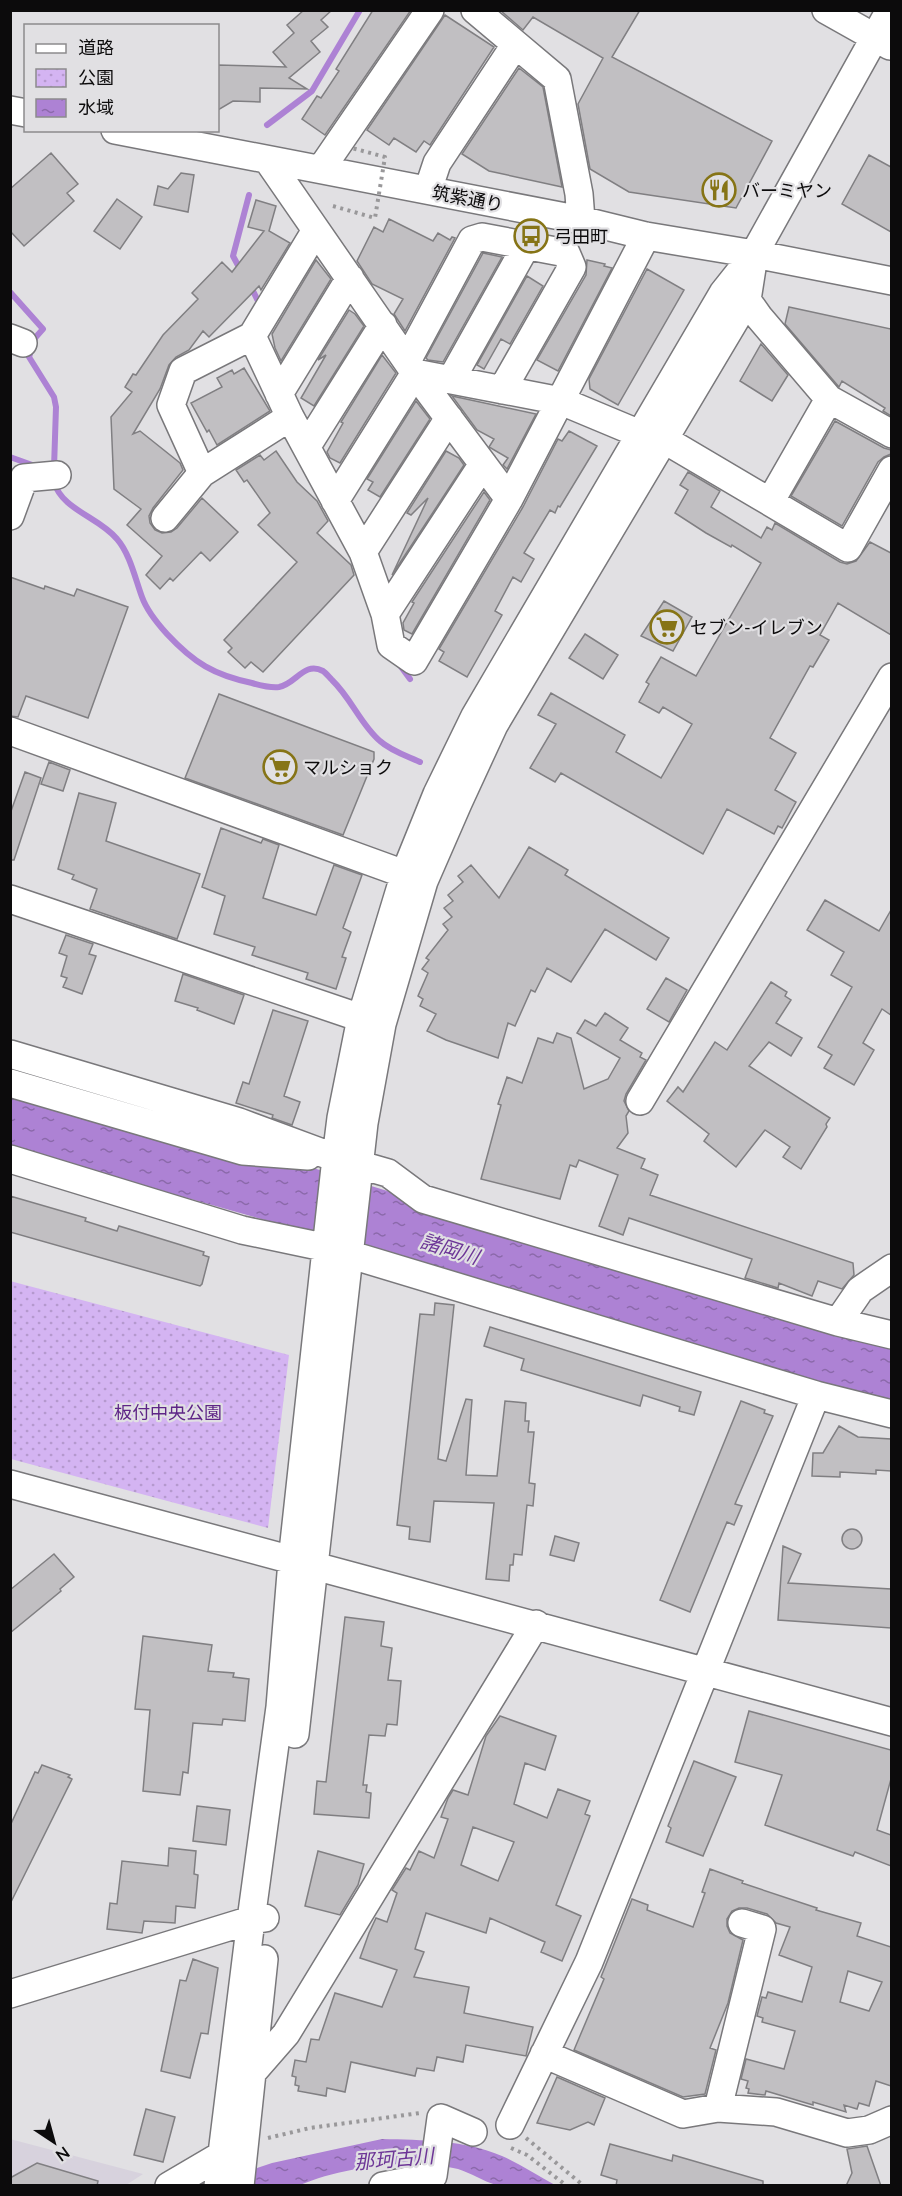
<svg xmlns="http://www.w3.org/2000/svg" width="902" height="2196" font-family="Lato,'Noto Sans JP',sans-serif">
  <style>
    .built { fill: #d7d2dd }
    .park { fill: url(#park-dots) }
    .water { fill: url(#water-ripples) }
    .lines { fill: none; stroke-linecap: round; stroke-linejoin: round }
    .stream { stroke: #ad82d4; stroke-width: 6 }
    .building { fill: #c1bfc2; stroke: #807f82; stroke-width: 1.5; fill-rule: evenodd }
    .minor-casing { stroke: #79787b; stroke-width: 30 }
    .path { stroke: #99989a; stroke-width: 4; stroke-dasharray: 3 4.5; stroke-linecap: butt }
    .minor { stroke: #fff; stroke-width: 27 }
    .path-bridge { stroke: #99989a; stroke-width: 4; stroke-dasharray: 3 4.5; stroke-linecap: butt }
    .labels { text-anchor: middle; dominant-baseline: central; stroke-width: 4.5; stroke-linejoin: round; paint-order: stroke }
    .poi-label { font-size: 18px; fill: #0c0b0c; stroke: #e1e0e3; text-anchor: start }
    .street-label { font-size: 18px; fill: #0c0b0c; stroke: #e1e0e3 }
    .park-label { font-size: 18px; fill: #5e2587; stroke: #e1e0e3 }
    .water-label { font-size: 20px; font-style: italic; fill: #6d3697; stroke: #e1e0e3 }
  </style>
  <defs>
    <pattern id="park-dots" width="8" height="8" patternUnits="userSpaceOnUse" patternTransform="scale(1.5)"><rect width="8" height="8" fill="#d4b4f2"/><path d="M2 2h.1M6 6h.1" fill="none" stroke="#b599ce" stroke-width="1.8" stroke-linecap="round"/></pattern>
    <pattern id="water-ripples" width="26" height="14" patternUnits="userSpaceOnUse" patternTransform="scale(1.5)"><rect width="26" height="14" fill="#ad82d4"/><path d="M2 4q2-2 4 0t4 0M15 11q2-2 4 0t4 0" fill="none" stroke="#8b69aa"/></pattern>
  </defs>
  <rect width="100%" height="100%" fill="#e1e0e3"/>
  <path class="built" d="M10 2139 143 2174 126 2185H11Z"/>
  <path class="park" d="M10 1281 289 1355 268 1528 11 1459Z"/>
  <path class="water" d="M10 1085 299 1169 310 1167 891 1347V1408L307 1232 11 1148Z
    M382 2139C422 2140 465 2140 502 2156 520 2164 538 2176 555 2185 542 2185 506 2188 496 2185 483 2181 471 2173 458 2169 410 2157 344 2167 300 2185L204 2186 272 2163Z"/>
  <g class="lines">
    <path class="stream" d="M267 125 312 91 360 10
      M241 271 233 256 249 195
      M250 285 260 305
      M10 292 43 329 35 338 29 357 54 397 56 407 54 468
      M10 457 35 466
      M54 482C62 510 99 517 117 539 130 554 135 578 142 597 147 611 157 623 167 634 194 663 214 675 252 683 259 685 271 688 279 687 296 684 304 661 323 671 326 673 329 677 332 680 351 698 361 725 380 741 391 751 407 756 420 762
      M399 664 410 679"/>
  </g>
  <path class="building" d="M304 10H332L321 20 328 27 311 41 320 52 289 78 307 89 260 88V102L233 101 218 110V65L286 67 273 52 294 33 287 25Z
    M373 10H411L325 135 302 119 317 96 321 98 339 71 336 69Z
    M500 10H640L612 57 772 141 736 208 629 192 590 169 578 104 603 58 533 17 523 30Z
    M445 15 494 47 430 145 424 141 416 152 394 138 389 145 367 130Z
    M519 68 543 87 562 187 489 171 462 154Z
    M51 153 78 184 67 193 74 201 24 246 10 231V189Z
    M869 155 891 167V232L842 204Z
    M181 173 194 175 188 212 154 205 158 186 168 189Z
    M117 199 142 217 120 249 94 231Z
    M256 200 276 206 269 231 290 243 261 290 259 286 209 337 203 331 189 350 176 357 169 365 160 389 133 434 140 431 180 463 183 470 153 508 149 516 150 523 155 530 162 533 171 532 177 528 202 498 238 532 210 561 201 552 173 581 170 578 160 589 146 575 162 556 127 525 141 509 114 489 111 417 132 392 125 387 133 374 136 375 163 335 198 299 192 293 222 262 232 272 264 231 248 227Z
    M389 219 433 241 438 233 450 240 452 237 455 238 405 331 394 314 403 299 372 284 357 261 374 227 383 232Z
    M483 253 502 257 443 362 428 360 426 358Z
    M316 260 331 279 281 361 275 348 272 334Z
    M587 260 605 264 604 266 612 268 558 371 537 360 586 275Z
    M647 269 684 290 618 405 590 389 589 379Z
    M527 276 543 286 510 344 501 339 484 369 477 365Z
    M789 307 891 329V416L883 411 885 408 842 381 839 387 785 324Z
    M349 310 355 314 364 326 314 406 301 398 326 355 318 360Z
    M761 344 788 375 772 401 740 381Z
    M382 355 396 373 340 463 330 458 327 452 343 423 341 422Z
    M244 368 270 411 217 445 209 430 207 432 191 403 222 387 217 378 232 370 234 374Z
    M452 396 536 414 507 469 503 465 508 458 489 447 494 439 477 430Z
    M416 401 430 419 380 497 368 490 373 482 367 479Z
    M835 421 884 448 891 450V454L884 457 878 462 842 526 791 496Z
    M569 431 597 446 560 507 558 506 555 513 550 510 524 553 534 559 521 582 513 577 495 611 502 615 467 677 439 661 444 652 439 649 523 507 558 439 562 441Z
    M276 451 297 482 317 501 328 521 317 533 351 565 354 575 263 672 251 662 245 668 228 652 232 648 224 640 297 562 258 525 270 513 247 480 244 482 236 470 260 455 264 460Z
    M446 451 459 458 464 465 392 575 428 498 411 515 407 513Z
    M688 472 720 491 711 507 761 538 767 527 772 530 775 523 840 562 847 564 856 561 870 542 891 553V635L838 603 820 635 829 640 813 667 810 666 770 738 796 753 775 790 796 802 782 828 778 826 774 834 727 809 703 854 561 773 555 782 530 768 556 724 538 715 551 693 625 735 616 752 661 778 692 724 663 707 659 713 639 702 649 684 646 682 661 657 696 676 761 563 732 545 731 547 706 533 675 513 688 490 680 485Z
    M484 492 490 500 412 634 404 630 403 623 414 603 412 602Z
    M10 577 44 589 45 586 74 596 77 589 128 607 88 718 26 696 18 717 10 716Z
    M664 601 692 617 673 651 641 636Z
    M585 634 618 655 603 679 569 658Z
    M219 694 374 752V759L343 835 185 778Z
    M49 762 70 770 63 791 41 784Z
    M25 772 41 778 14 860H10V814Z
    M79 793 116 803 106 841 200 874 177 939 90 909 97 889 72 879 74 875 58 869Z
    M221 828 261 843 263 839 279 845 263 898 316 915 334 865 362 875 343 928 351 932 342 957 346 958 336 989 306 979 308 973 252 955 255 947 214 934 225 896 202 887Z
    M529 847 568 870 565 875 669 938 656 960 605 929 571 982 547 968 535 992 531 990 515 1026 508 1023 498 1058 446 1040 427 1031 436 1014 420 1006 423 999 418 996 428 973 422 969 429 960 426 958 448 930 443 924 452 917 444 908 453 901 448 895 463 882 458 876 471 865 499 898Z
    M825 900 879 931 891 910V1015L882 1009 863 1043 874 1050 854 1085 824 1068 832 1055 818 1047 852 987 831 975 844 952 807 930Z
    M66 935 93 944 89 954 96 956 82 994 63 987 67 978 61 976 67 956 59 953Z
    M183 974 244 995 234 1024 197 1010 198 1008 175 1001Z
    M666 978 687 990 669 1022 647 1009Z
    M771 982 787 992 785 996 791 1000 776 1023 802 1038 791 1056 769 1042 749 1066 830 1118 826 1124 827 1127 801 1169 783 1157 790 1147 765 1130 736 1167 704 1141 709 1134 667 1101 678 1087 683 1092 715 1042 727 1050Z
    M273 1010 308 1021 284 1096 300 1102 292 1125 272 1118 273 1115 236 1103 243 1082 249 1084Z
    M605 1013 628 1028 620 1040 642 1053 640 1057 646 1060 626 1094 624 1101 629 1111 626 1116 628 1133 617 1148 645 1159 641 1168 658 1175 650 1195 853 1263 854 1275 842 1289 818 1281 812 1296 779 1283 778 1288 752 1280 745 1278 752 1259 629 1218 623 1235 599 1226 618 1175 579 1160 576 1167 570 1165 560 1199 481 1179 501 1105 498 1104 507 1077 522 1083 538 1038 553 1043 557 1033 571 1038 584 1089 608 1079 620 1058 577 1033 585 1020 596 1026Z
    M10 1196 86 1218 85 1221 117 1231 119 1226 204 1252 203 1255 209 1257 202 1284 200 1286 10 1232Z
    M435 1303 454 1305 438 1459 446 1461 466 1399 472 1400 466 1475 497 1476 505 1401 526 1403 525 1421H529L528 1432H534L529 1483 535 1484 533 1506 527 1505 522 1555 514 1554 513 1565H510L509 1581 486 1579 494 1503 434 1501 430 1542 409 1539 410 1527 397 1525 420 1314 434 1315Z
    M490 1327 701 1392 694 1415 679 1411 680 1407 643 1395 640 1406 521 1370 524 1359 484 1346Z
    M741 1401 765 1410 764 1413 773 1416 735 1504 742 1506 734 1525 727 1522 690 1612 660 1600Z
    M839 1426 858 1437 891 1439V1471L876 1470V1474L840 1472V1477L812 1476 813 1453H823Z
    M842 1539a10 10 0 1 1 20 0a10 10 0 1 1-20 0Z
    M555 1536 579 1543 574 1561 550 1555Z
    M783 1546 801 1554 788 1583 891 1589V1628L778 1620Z
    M54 1554 74 1577 60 1589 61 1591 10 1633V1590Z
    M345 1617 384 1622 381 1646 392 1648 388 1680 401 1681 397 1725 387 1724 385 1736 369 1735 363 1785H367L366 1792 371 1793 369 1818 314 1814 317 1781 326 1782Z
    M143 1636 212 1645 208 1671 234 1673 233 1677 249 1679 245 1721 223 1719 222 1725 193 1723 188 1773 183 1772 180 1795 143 1791 150 1710 135 1709Z
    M749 1711 891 1750V1779L877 1830 891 1835V1866L855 1852 853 1856 765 1825 782 1775 735 1762Z
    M500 1716 556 1736 545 1770 525 1763 514 1804 547 1818 558 1789 590 1801 585 1814 590 1816 556 1905 581 1916 562 1961 541 1952 545 1942 490 1918 486 1933 426 1913 415 1949 424 1952 414 1977 469 1987 464 2013 533 2027 526 2056 466 2045 463 2062 437 2057 434 2071 417 2068 415 2076 351 2062 345 2092 327 2088 326 2096 298 2091 299 2086 295 2085 296 2077 292 2076 295 2060 306 2062 311 2039 319 2040 335 1993 382 2007 397 1970 360 1958 369 1933 376 1918 387 1922 397 1893 392 1890 406 1868 410 1870 419 1851 434 1858 448 1819 441 1817 448 1798 453 1790 468 1795 486 1736ZM473 1827 514 1842 498 1881 461 1865Z
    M694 1761 736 1777 703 1856 666 1842 671 1828 668 1826Z
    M42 1765 70 1775 68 1777 72 1779 10 1904V1826L35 1772 38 1773Z
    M197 1806 230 1810 226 1845 193 1841Z
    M169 1848 196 1851 194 1874 198 1875 195 1908 176 1906 175 1923 144 1921 142 1933 107 1929 110 1903 117 1904 122 1861 168 1866Z
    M318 1851 364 1864 358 1885 340 1915 305 1906Z
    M710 1869 743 1881 742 1883 817 1908 816 1910 861 1923 857 1936 891 1947V2086L876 2081 869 2106 859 2103 857 2109 844 2105 846 2112 813 2102V2105L766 2091 765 2095 748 2093 749 2089 746 2088 748 2081 741 2079 746 2059 784 2069 795 2031 762 2022 763 2018 757 2016 762 1997 766 1998 768 1992 802 2002 812 1967 779 1955 790 1927 776 1923 767 1914 747 1908H739L732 1911 727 1919V1926L730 1933 743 1940 728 2003 710 2048 716 2050 705 2094 683 2097 574 2050 604 1979 601 1977 632 1899 648 1905 647 1910 693 1927 705 1893 702 1892ZM848 1971 882 1982 869 2011 840 2002Z
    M193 1959 218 1968 208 2034 201 2033 190 2078 161 2071 180 1980 186 1981Z
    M557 2077 605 2098 594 2125 588 2122 570 2130 537 2123Z
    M146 2109 175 2117 163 2162 134 2155Z
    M610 2144 672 2161 673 2155 763 2181V2186H616L617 2180 601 2175Z
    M867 2146 881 2186H846L852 2173 847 2149Z
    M37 2163 98 2181 97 2186H10V2178Z"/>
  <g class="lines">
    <defs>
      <path id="minor" d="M475 10 557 79 579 194 581 220
        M826 10 890 46
        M10 110 26 113
        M115 130 581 220 646 236 754 254 892 281
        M269 162 415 373 509 499
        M321 169 430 10
        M428 190 437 163 515 45
        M316 230 252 336 290 417 363 552 385 614 391 645 414 661 509 499 646 236
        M747 300 759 317 829 399 892 434
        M252 336 183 371 171 405 202 473 290 417
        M10 338 23 343
        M407 361 472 240 482 237 566 253 572 267 502 390
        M451 380 526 246
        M279 394 350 278
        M307 446 383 325
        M335 501 415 373 561 401 640 434 665 440 848 548 892 470
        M770 502 829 399
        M10 516 24 478 57 475
        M165 518 202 473
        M363 552 449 418
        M385 614 483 464
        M10 731 421 880
        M10 899 361 1018
        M10 1054 239 1122 336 1158 388 1173 423 1199 838 1322 892 1335
        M10 1083 243 1151 308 1156
        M640 1101 892 677
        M10 1159 242 1230 328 1248 816 1395
        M838 1322 860 1290 892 1268
        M10 1484C304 1564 598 1641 892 1722
        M295 1734 364 1123 382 1024 424 881 458 803 494 725 747 300 754 255
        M10 1994 251 1920 265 1918
        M544 2054 683 2114 718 2108 776 2112 847 2133 869 2130 892 2120
        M252 2073 286 2034 536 1624
        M718 2108 762 1929 742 1923
        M510 2125 589 1962 816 1395 892 1414
        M169 2186 232 2149
        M218 2186 251 1920 280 1707 292 1561 336 1158 341 1118 361 1018 405 873 437 794 475 716 723 293 754 254 890 10
        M240 2186 264 1959
        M383 2186 433 2176 441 2118 473 2132"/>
    </defs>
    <use href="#minor" class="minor-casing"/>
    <path class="path" d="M268 2138 310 2128 420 2113
      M526 2138 584 2186
      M511 2148 527 2155 567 2186"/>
    <use href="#minor" class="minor"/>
    <path class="path-bridge" d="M333 206 375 218 385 157 352 148"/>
  </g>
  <defs>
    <symbol id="restaurant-ring" viewBox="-11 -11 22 22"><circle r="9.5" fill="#e1e0e3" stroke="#867416" stroke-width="1.5"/><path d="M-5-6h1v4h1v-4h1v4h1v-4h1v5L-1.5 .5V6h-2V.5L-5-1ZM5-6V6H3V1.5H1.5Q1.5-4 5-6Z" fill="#867416"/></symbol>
    <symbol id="bus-ring" viewBox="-11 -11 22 22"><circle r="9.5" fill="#e1e0e3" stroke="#867416" stroke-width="1.5"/><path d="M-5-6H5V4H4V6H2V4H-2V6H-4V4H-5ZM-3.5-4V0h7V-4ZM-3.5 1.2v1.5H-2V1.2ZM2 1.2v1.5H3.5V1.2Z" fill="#867416"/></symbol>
    <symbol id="supermarket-ring" viewBox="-11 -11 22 22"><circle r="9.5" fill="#e1e0e3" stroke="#867416" stroke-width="1.5"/><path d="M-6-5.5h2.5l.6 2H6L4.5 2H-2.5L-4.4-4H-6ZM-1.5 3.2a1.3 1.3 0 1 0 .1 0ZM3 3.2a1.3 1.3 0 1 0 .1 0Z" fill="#867416"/></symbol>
  </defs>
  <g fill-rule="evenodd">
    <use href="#restaurant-ring" x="700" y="171" width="38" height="38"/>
    <use href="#bus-ring" x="512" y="217" width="38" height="38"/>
    <use href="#supermarket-ring" x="648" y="608" width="38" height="38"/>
    <use href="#supermarket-ring" x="261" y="748" width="38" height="38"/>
  </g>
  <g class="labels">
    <g class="poi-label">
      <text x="742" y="190">バーミヤン</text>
      <text x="554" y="236">弓田町</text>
      <text x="690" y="627">セブン-イレブン</text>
      <text x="303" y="767">マルショク</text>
    </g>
    <g class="street-label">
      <text transform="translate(468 198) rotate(11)">筑紫通り</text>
    </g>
    <g class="park-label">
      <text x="168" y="1412">板付中央公園</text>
    </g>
    <g class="water-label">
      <text transform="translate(450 1248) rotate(17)">諸岡川</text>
      <text transform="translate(394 2158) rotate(-5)">那珂古川</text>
    </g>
  </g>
  <rect width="902" height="2196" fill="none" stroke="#0c0b0c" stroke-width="24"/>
  <rect x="24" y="24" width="195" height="108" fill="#e1e0e3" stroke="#8c8b8d" stroke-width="1.5"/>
  <rect x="36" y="44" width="30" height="9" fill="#ffffff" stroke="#8c8b8d" stroke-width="1.5"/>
  <text x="78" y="54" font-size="18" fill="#0c0b0c">道路</text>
  <rect x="36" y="69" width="30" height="18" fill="url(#park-dots)" stroke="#8c8b8d" stroke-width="1.5"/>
  <text x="78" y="84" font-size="18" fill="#0c0b0c">公園</text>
  <rect x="36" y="99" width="30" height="18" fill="url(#water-ripples)" stroke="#8c8b8d" stroke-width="1.5"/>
  <text x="78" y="114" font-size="18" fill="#0c0b0c">水域</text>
  <g transform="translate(54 2142) rotate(144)" stroke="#e1e0e3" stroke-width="4.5" paint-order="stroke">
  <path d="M0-4.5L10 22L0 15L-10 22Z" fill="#0c0b0c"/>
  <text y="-9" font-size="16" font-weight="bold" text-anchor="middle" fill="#0c0b0c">N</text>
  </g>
</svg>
